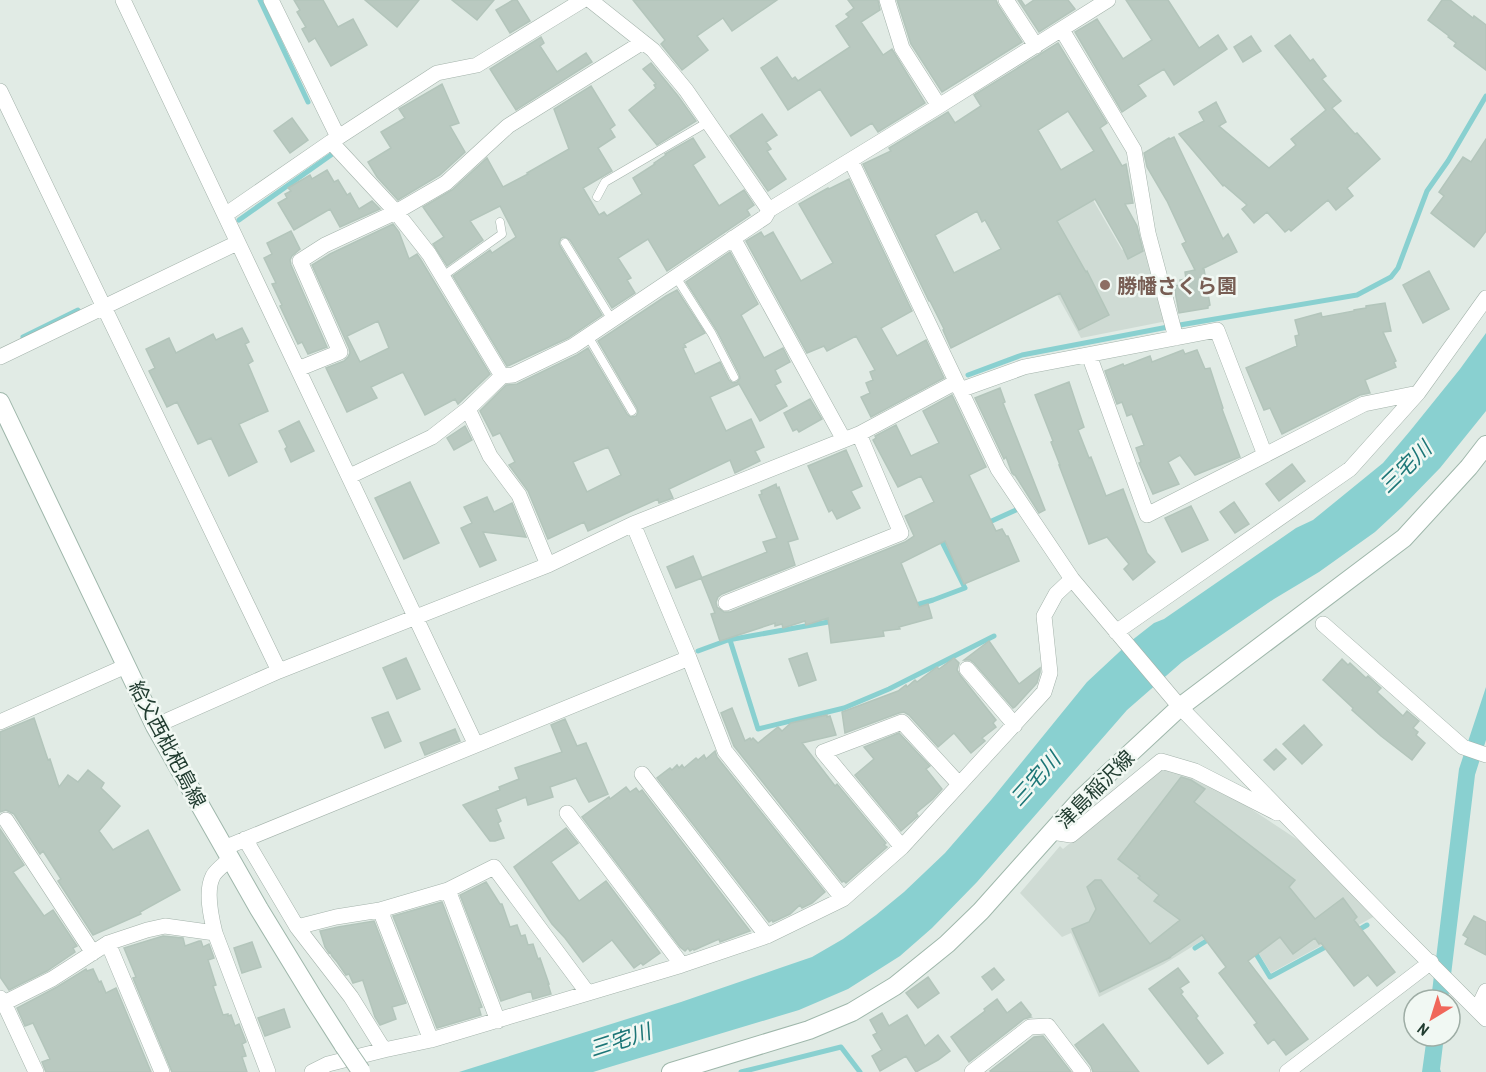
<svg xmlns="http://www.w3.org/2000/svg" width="1486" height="1072" font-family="'Archivo Narrow','Noto Sans JP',sans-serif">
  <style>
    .built { fill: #cfdbd4 }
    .water { fill: #89d0d0 }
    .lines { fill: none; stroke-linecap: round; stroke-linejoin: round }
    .stream { stroke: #89d0d0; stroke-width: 5 }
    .building { fill: #b9c9c0; stroke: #b3c5bb; stroke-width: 1.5; fill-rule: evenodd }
    .lane-casing { stroke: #a4b3ab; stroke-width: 9 }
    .street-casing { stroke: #a4b3ab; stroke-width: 16 }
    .secondary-casing { stroke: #9fb7ab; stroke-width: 20 }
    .lane { stroke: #fff; stroke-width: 8 }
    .street { stroke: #fff; stroke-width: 15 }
    .secondary { stroke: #fff; stroke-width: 18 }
    .secondary-bridge-casing { stroke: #9fb7ab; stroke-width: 20; stroke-linecap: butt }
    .secondary-bridge { stroke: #fff; stroke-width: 18 }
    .education-dot { fill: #8d6e63; stroke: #f1f8f3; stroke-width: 2 }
    .labels { text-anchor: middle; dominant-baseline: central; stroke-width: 5; stroke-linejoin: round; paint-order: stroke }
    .education-label { font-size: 20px; font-weight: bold; fill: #785e54; stroke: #f1f8f3; text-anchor: start }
    .street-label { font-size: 20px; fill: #213c30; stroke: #f1f8f3 }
    .water-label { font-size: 21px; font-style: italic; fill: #1c7677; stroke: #f1f8f3 }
  </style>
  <rect width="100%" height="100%" fill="#e1ebe5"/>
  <path class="built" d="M1074 167 1122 250 1145 238 1167 321 1081 338 1008 207Z
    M1164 766 1213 784 1298 840 1375 916 1271 973 1237 919 1164 964 1099 997 1071 933 1062 937 1020 893 1060 846 1063 849Z"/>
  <path class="water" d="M1486 333V411L1440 468 1402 507 1375 532 1319 572 1274 599 1182 662 1127 710 977 882 932 928 900 956 848 989 799 1010 593 1072H459L681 1002 777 969 812 957 843 939 876 915 904 892 945 853 991 800 1087 682 1131 641 1154 623 1164 619 1296 528 1313 520 1383 463 1410 431 1460 369Z
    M1486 687V740L1475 775 1448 1000H1431L1459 769Z
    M1427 1036H1444L1440 1069 1441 1072H1422Z"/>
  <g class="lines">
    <path class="stream" d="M260 0 308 102
      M239 220 331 155
      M23 337 78 310
      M968 375 1022 355 1168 327 1357 295 1391 277 1398 268 1427 191 1448 161 1486 96
      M985 524 1016 510
      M913 606 933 600 965 588 943 544 952 540
      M730 640 758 729 844 708 889 689 994 636
      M698 651 728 640 834 621
      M1355 932 1367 925
      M1195 948 1211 938
      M1253 949 1270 977 1331 944
      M741 1072 841 1047 860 1072"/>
  </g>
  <path class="building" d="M294 0H323L338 27 353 19 367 45 331 66 315 38 309 42 302 29 306 27 297 12 300 10Z
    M365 0H419L397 27Z
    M452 0H494L477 20Z
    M513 0H517L530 21 510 33 496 10Z
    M633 0H777L732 31 723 18 697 36 708 50 682 70 661 44 665 40Z
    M848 0H878L880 10 861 22 883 55 892 49 925 103 878 132 872 123 851 136 820 89 788 110 761 68 777 57 792 79 795 77 798 81 850 47 836 26 849 17 846 14 854 8Z
    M897 0H996L998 5 1022 42 942 92 911 44Z
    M1018 0H1021L1025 6 1034 0H1068L1075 9 1039 32Z
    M1126 0H1168L1199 48 1218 35 1227 49 1174 85 1164 69 1138 85 1146 96 1122 112 1075 32 1097 19 1123 59 1152 40Z
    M1442 0H1450L1473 18 1474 16 1486 25V70L1454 46 1456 43 1448 37 1449 36 1428 20Z
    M1290 35 1310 61 1313 59 1326 76 1322 79 1341 101 1332 108 1355 134 1357 133 1380 159 1347 188 1353 196 1336 210 1328 200 1291 231 1289 229 1285 232 1267 212 1254 223 1242 209 1247 205 1224 185 1223 186 1179 134 1204 121 1199 112 1216 102 1226 122 1219 126 1269 168 1296 145 1291 139 1326 110 1275 46Z
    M1251 36 1261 51 1243 62 1234 47Z
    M541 37 544 43 540 46 557 72 586 53 592 62 516 110 490 69Z
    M1058 43 1107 123 1100 128 1122 166 1126 164 1133 203 1125 204 1137 226 1143 251 1128 259 1123 248 1095 199 1057 221 1086 272 1087 271 1109 315 1079 330 1060 293 951 348 943 330 944 329 930 301H929L863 164 891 151 889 148 948 112 955 123 981 106 974 95ZM1068 111 1094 151 1061 170 1038 130ZM977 211 982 222 985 220 1001 249 954 273 935 235Z
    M651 63 678 96 696 121 657 145 629 110 656 88 654 85 656 84 643 69Z
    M442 84 459 123 450 126 465 152 440 175 398 200 377 177 368 162 391 148 381 132 405 118 399 109Z
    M591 86 615 125 610 129 615 137 598 148 612 171 583 188 599 215 604 212 607 216 642 194 633 178 655 164 654 163 666 155 665 154 693 138 705 157 693 165 719 206 744 190 754 205 747 210 750 215 667 271 648 239 618 258 631 278 627 280 635 293 612 308 570 240 565 237 561 238 559 243 560 246 602 315 568 338 510 365 507 366 453 276 490 250 492 253 516 237 500 206 470 221 483 240 447 266 433 244 444 237 423 207 452 190 487 158 503 187 528 174 527 173 569 149 554 109Z
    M762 114 777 135 766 142 771 149 767 151 786 179 768 191 730 136Z
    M292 118 308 140 290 153 274 131Z
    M1174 137 1223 239 1228 234 1237 252 1202 269H1204L1210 305 1208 306V308L1179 313 1174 286 1181 285 1180 280 1186 279 1185 272 1195 270 1182 244 1186 242 1167 201 1147 167 1144 153 1169 138 1170 139Z
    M1486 139V231L1474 247 1431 213 1444 196 1439 192 1463 157 1471 162Z
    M327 170 334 182 338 180 347 195 350 193 359 209 372 201 380 209 340 227 330 209 294 230 278 203 287 198 285 194 291 191 288 188 310 175 312 179Z
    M849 179 912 311 881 328 897 356 926 340 944 378 871 417 861 397 870 393 866 383 873 380 870 372 875 370 856 336 827 351 824 346 807 353 746 241 761 232 764 237 773 232 801 281 833 263 799 204 828 188 829 189Z
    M393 224 399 232 409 259 417 254 421 260 490 374 458 404 455 399 425 415 403 372 371 387 377 398 347 412 326 368 344 361 348 357 350 353 349 348 312 265 330 254ZM378 321 389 348 360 362 347 336Z
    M291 231 300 249 292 256 290 260 291 265 327 347 308 354 302 342 298 344 280 306 282 305 272 284 276 283 264 258 272 254 267 243Z
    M730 252 758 304 741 315 764 358 783 348 790 362 775 370 781 382 775 385 787 406 760 421 739 384 710 397 726 431 751 419 764 447 755 451 760 461 735 473 730 460 669 489 673 498 659 503 658 499 588 531 584 522 548 539 528 491 509 465 515 462 500 433 493 436 480 411 506 385 517 384 577 355 588 348 627 414 631 417 636 416 638 412 637 408 598 341 666 296 677 290 705 333 684 344 686 347 683 348 695 374 720 362 729 380 733 383 737 382 740 378 739 374 717 331 686 282ZM608 447 621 475 587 492 573 462Z
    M1429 271 1449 309 1423 323 1403 285Z
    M1385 303 1391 331 1383 332 1396 361 1394 362 1396 367 1365 380 1370 393 1360 395 1282 434 1270 408 1264 410 1246 368 1297 346 1295 336 1299 335 1295 320 1321 313 1322 317 1354 311V310L1366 308V306Z
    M242 328 249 342 245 344 253 361 248 364 268 411 239 424 257 462 229 476 211 438 198 444 177 402 167 407 149 371 155 368 146 349 169 338 176 353 213 334 216 340Z
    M1183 350 1185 354 1197 350 1205 369 1210 368 1223 408 1222 409 1240 457 1195 475 1180 455 1168 462 1179 484 1153 494 1139 463 1141 462 1136 448 1144 445 1132 414 1127 416 1122 402 1117 404 1105 371 1123 364 1124 366 1150 356 1152 362Z
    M1069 382 1084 427 1078 430 1089 458 1091 457 1106 496 1123 489 1147 553 1155 562 1133 580 1124 569 1129 564 1107 537 1089 544 1059 465H1060L1051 442 1053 441 1035 395Z
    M1000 388 1005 402 1003 403 1045 510 1039 513 1015 475H1014L1012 473 1006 457 1004 459 975 398Z
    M952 395 986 467 969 475 996 531 1002 529 1006 536H1008L1019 561 964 584 945 541 901 563 919 607 928 604 932 618 899 627 900 629 883 631 884 636 831 643 828 618 806 625 805 621 783 628 782 624 775 626V623L720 641 711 614 715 613 701 578 767 552 763 542 777 538 759 495 762 494 761 491 776 484 777 488 779 487 798 539 788 542 795 565 722 594 718 597 716 602 717 607 724 612H730L905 542 914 536 905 516 934 502 921 476 898 487 873 440 876 438 875 436 896 425 911 456 939 443 923 411Z
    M810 399 822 419 799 432 797 429 793 431 784 413Z
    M299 421 314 451 291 462 285 449 287 447 279 431Z
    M465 426 472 440 454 450 447 438Z
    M846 450 862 486 851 491 860 508 837 519 832 510 829 512 808 466Z
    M1292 464 1305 481 1279 501 1266 484Z
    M410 482 439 543 404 559 375 498Z
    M487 497 494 512 512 503 526 537 483 532 496 560 480 567 461 528 472 523 464 507Z
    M1234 502 1249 524 1235 533 1220 512Z
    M1191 506 1208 540 1182 552 1165 518Z
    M693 556 702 578 676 588 667 567Z
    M989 641 1019 684 1040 668V672L1037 683 1015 707 1013 708 974 663 970 660H964Z
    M807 653 816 680 799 686 789 659Z
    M406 658 420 689 397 699 383 668Z
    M954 658 959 663 957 670 960 675 996 720 993 723 996 727 982 738 985 741 971 753 954 733 938 747 909 715 904 712 899 713 845 733 842 712 898 691 906 685 907 687 915 680 917 682 937 667 939 669Z
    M1342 659 1348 665 1350 663 1366 678 1368 676 1381 688 1377 692 1403 716 1407 711 1419 721 1413 728 1418 732 1416 735 1425 743 1412 760 1381 736 1352 710 1353 708 1323 680Z
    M732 708 745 741 750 738 751 740 753 738 758 743 778 727 782 731 791 723 827 715V717L830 716 836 735 802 743 835 786 837 784 886 843 884 845 887 847 846 883 844 881 842 882 734 746 721 713Z
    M388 712 401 741 385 748 372 718Z
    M34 718 48 760 50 759 59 787 68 775 78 782 88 770 104 783 101 788 120 806 99 831 113 850 148 830 180 890 140 912 141 914 93 935 58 881 61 879 43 851 40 854 14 814 6 810 0 812V732Z
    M565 719 577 746 586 743 608 794 589 802 583 792 576 778 550 787 553 797 528 805 526 797 496 809 501 821 498 823 504 838 495 841H490L463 805 500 790 499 787 519 779 515 768 562 752 551 725Z
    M1304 725 1322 745 1302 764 1283 744Z
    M455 729 460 741 425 755 420 743Z
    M899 733 930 766 926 769 942 789 933 799 916 813 918 816 901 831 855 775 874 759 864 747Z
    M1276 749 1286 759 1274 770 1264 760Z
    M715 751 717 757 825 892 812 903 802 908 800 905 790 914 773 922 772 920 769 922 657 778 670 768 672 770 677 765 679 768 682 765 684 768 696 758 698 760 704 755 706 759Z
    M1181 777 1191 780 1205 789 1194 802 1295 880 1289 887 1315 919 1343 898 1357 917 1354 920 1395 972 1377 986 1368 975 1354 986 1321 943 1319 944 1315 938 1293 954 1280 937 1248 961 1308 1039 1286 1055 1274 1039 1268 1044 1254 1025 1257 1023 1219 973 1226 967 1202 935 1170 957H1171L1100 992 1072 929 1089 922 1096 909 1087 887 1095 880H1101L1150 944 1180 920 1154 901 1159 895 1138 878 1140 876 1118 859Z
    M626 787 630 792 636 788 639 792 642 790 750 931 720 942 719 939 694 950 693 949 690 951 688 948 685 951 680 947 582 817 609 797 610 799Z
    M566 828 578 843 551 862 579 901 606 881 660 953 643 965 641 963 634 968 612 940 583 962 565 938 552 924 514 867Z
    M0 829 24 865 13 872 44 916 53 910 77 946 73 948 75 952 47 971 9 990 0 977Z
    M486 882 500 904H502L510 927 517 925 521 936 525 935 528 945 533 944 538 959 540 958 549 984H548L551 994 533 999 531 991 501 1001 460 895Z
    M442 902 482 1007 479 1008 481 1015 437 1028 393 916Z
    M1474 916 1486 922V955L1465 944 1468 938 1463 935Z
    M374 921 406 1003 392 1007 396 1019 380 1025 375 1017 363 981V980L353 983 349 974 346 975 337 962 332 956 330 952 329 953 325 947 320 931 338 927Z
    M163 936 183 938 185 946 199 941H201L203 947 209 944 214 958 208 960 216 985 213 986 223 1015 228 1014V1016L231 1015 235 1026 239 1024 246 1042 242 1044 246 1056 242 1057 247 1072H172L133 978 136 977 124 948Z
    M252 942 261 967 242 973 234 948Z
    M994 968 1004 980 992 990 982 977Z
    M1178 968 1189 982 1180 988 1183 992 1181 994 1198 1016 1196 1018 1223 1053 1208 1064 1149 989Z
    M86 969 87 971 93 969 99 982 101 981 106 993 116 988 151 1072H46L42 1062 50 1059 33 1023 25 1026 17 1008 57 987Z
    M928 977 939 993 918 1008 906 993Z
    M997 999 1007 1013 1021 1002 1031 1015 1029 1016 1031 1017 1024 1019 969 1062 951 1037 985 1011 984 1009Z
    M284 1009 290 1027 265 1036 258 1018Z
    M882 1013 889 1026 907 1015 925 1046 938 1035 950 1051 938 1060 916 1072 906 1056 880 1071 872 1056 882 1050 873 1035 877 1033 870 1020Z
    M1103 1024 1139 1072H1093L1091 1066 1075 1045Z
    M1043 1036 1071 1072H991L990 1071 1034 1037Z"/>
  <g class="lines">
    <defs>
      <path id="lane" d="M597 197 605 182 708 122
        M565 243 612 320
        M443 276 502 234 500 222
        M676 277 712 334 734 377
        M588 336 632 411"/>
      <path id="street" d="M123 0C241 248 359 496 476 745
        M271 0 338 137
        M590 0 653 50 686 90 769 210
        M887 0 902 48 939 106
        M1006 0 1036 46
        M1062 30 1134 150 1148 233 1176 338
        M0 91 279 671
        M331 142 396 212 429 254 502 376
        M851 161 998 469 1072 579 1180 707 1391 924 1486 1019
        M225 215 331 142 437 73 477 65 583 0
        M733 238 844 440
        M1089 355 1147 515 1265 455
        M0 357 237 243
        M298 369 340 352 300 261 325 245 396 212 446 183 508 126 643 42
        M960 390 1024 367 1217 330 1265 455 1364 404 1418 393
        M468 409 490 456 519 495 548 565
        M350 476 432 437 468 409 502 376 513 375 573 346 765 217 769 210 939 106 1108 0
        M726 603 901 533 859 434
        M1323 624 1463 747 1486 755
        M1116 632 1350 469 1418 393 1486 298
        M689 658 725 751 843 899
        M967 669 1015 725
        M0 722 126 666
        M155 726 279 671 548 565 633 524 859 434 956 382
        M642 774 767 936
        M567 813 682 965
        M6 820 93 953
        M1052 832 1071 835 1161 761 1195 771 1277 813
        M245 839 297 927 336 917 380 910 448 890 498 1021
        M902 847 823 752 902 722 959 784
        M224 848 689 658 633 524
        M448 890 494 867 587 992
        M380 910 431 1040
        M297 927 351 997 384 1050
        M215 933C211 917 205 891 213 876 216 870 225 864 230 859
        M108 943 162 1072
        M0 998 4 1003 52 979 108 943 147 930 165 926 215 933 268 1072
        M0 1005 4 1003 36 1072
        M1477 1010 1486 991
        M312 1072 328 1064 384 1050 431 1040 682 965 767 936 843 899 902 847 1044 692 1050 673 1044 616 1056 594 1072 579
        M972 1072 1030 1027 1048 1026 1083 1072
        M1287 1072 1431 962"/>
      <path id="secondary" d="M0 402 155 726 259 909 314 999 344 1046
        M671 1072 809 1030 852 1012 895 986 947 944 981 911 1082 798 1180 707 1404 538 1469 467 1486 445"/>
    </defs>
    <use href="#lane" class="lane-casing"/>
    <use href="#street" class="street-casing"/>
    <use href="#secondary" class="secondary-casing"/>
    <use href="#lane" class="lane"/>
    <use href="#street" class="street"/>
    <use href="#secondary" class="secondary"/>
    <defs>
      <path id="secondary-bridge" d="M344 1046 361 1071"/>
    </defs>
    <use href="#secondary-bridge" class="secondary-bridge-casing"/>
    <use href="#secondary-bridge" class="secondary-bridge"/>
  </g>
  <circle class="education-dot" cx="1105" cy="285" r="6"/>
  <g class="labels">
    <g class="education-label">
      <text x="1117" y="285">勝幡さくら園</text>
    </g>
    <g class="street-label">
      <text transform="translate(168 744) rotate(62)">給父西枇杷島線</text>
      <text transform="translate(1095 789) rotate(-45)">津島稲沢線</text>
    </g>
    <g class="water-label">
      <text transform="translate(1405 467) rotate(-44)">三宅川</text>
      <text transform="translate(1035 779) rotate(-48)">三宅川</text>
      <text transform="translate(620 1040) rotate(-18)">三宅川</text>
    </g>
  </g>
  <g transform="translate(1432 1018) rotate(218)"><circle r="28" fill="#f1f8f3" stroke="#9eada5" stroke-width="1.5"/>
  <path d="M0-4.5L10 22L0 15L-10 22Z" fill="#f0675a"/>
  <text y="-9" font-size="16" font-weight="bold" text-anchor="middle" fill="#213c30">N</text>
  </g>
</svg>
